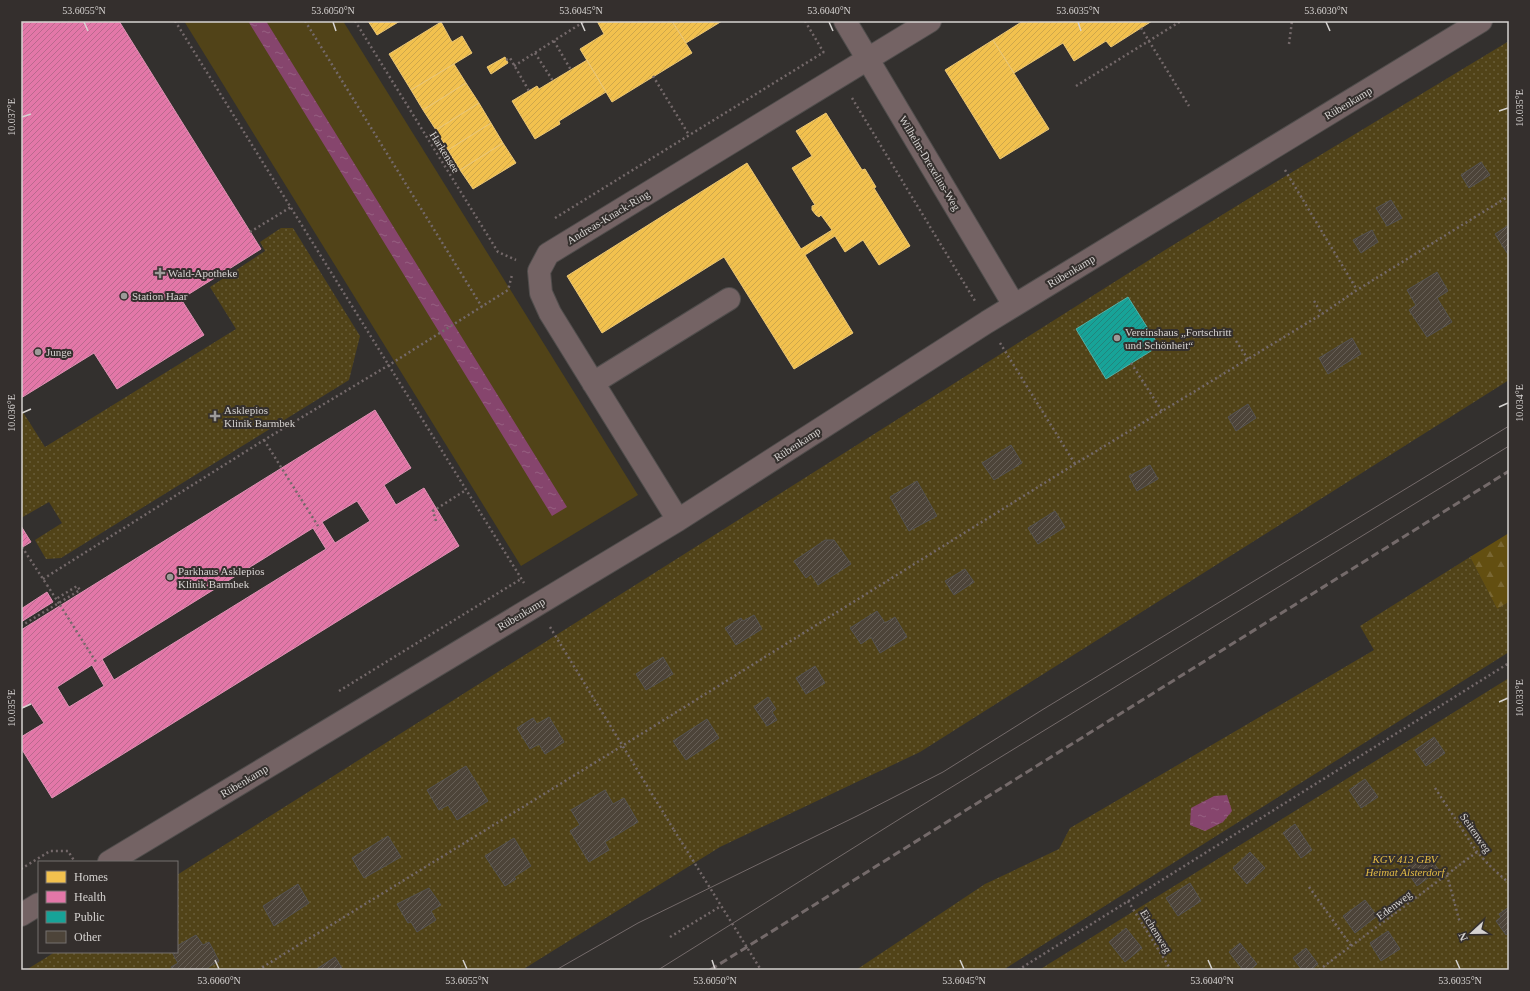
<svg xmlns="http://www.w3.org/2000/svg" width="1530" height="991" font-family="'Times New Roman',serif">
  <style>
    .grass { fill: url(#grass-dots) }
    .forest { fill: url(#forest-firs) }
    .park { fill: #514318 }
    .water { fill: url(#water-ripples) }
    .homes { fill: url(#homes-hatch); stroke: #eac675 }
    .health { fill: url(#health-hatch); stroke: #df93b4; fill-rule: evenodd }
    .public { fill: url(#public-hatch); stroke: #50b1a9 }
    .building { fill: url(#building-hatch); stroke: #555352 }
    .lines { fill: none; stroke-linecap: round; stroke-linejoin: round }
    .minor-casing { stroke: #504d4c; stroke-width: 24 }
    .path { stroke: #74696a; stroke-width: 2.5; stroke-dasharray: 2 3; stroke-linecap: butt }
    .minor { stroke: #746364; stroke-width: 22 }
    .tram { stroke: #746a6a; stroke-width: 1 }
    .rail { stroke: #746a6a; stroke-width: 3; stroke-dasharray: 8 4; stroke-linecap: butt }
    .path-bridge { stroke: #74696a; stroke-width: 2.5; stroke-dasharray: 2 3; stroke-linecap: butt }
    .ticks { fill: none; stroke: #d6d3d1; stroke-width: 1.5 }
    .poi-dot { fill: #9d9a98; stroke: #342f2d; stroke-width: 1.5 }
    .labels { text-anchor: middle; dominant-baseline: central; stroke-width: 4; stroke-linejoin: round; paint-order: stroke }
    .street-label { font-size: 11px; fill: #d6d3d1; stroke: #342f2d }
    .poi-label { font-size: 11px; fill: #d6d3d1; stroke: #342f2d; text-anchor: start }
    .park-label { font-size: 11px; font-style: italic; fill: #e3bb45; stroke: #342f2d }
    .neatline { fill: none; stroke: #d6d3d1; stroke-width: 1.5 }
    .ticks-label { font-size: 10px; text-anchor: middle; fill: #d6d3d1 }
  </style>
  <defs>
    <pattern id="grass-dots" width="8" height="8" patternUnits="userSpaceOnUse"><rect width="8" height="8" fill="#514318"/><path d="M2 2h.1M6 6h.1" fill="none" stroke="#695d39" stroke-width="1.8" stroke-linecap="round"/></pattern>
    <pattern id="forest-firs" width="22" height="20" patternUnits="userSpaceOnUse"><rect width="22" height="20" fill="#634f11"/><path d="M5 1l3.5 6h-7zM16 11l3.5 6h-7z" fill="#796733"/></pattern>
    <pattern id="water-ripples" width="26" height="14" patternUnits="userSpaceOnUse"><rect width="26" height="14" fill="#86456d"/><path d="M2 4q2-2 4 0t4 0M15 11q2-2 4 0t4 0" fill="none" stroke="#965f81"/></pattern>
    <pattern id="homes-hatch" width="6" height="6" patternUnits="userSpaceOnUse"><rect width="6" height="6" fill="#f2c14e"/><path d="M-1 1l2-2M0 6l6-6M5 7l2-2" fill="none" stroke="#cea74b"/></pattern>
    <pattern id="health-hatch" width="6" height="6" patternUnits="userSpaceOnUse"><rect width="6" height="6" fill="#e377a8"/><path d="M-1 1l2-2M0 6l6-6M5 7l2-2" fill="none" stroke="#ba698e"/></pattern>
    <pattern id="public-hatch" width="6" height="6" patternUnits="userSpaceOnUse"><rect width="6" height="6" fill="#17a398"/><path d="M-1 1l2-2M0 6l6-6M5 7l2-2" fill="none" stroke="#23857d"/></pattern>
    <pattern id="building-hatch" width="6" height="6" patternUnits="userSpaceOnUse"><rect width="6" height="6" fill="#4d4439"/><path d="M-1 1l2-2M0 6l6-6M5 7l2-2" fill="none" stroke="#665e55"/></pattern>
  </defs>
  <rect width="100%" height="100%" fill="#33302e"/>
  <path class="grass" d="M1509 41V380L920 752 720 847 522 970H26L55 952H177V875L1165 250 1284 177Z
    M281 228H293L360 336 349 380 61 558 46 559 35 540 62 523 49 502 21 518V409L45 447 236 329 210 287 265 251 260 242Z
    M1470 557 1497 609 1509 602V652L1003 970H856L985 884 1059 849 1070 828 1374 650 1360 626Z
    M1509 678V970H1039Z"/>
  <path class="forest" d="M1509 533V602L1497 609 1470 557Z"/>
  <path class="park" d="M184 21H343L638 495 521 566Z"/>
  <path class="water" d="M248 21H266L567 507 552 516Z
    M1227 795 1232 811 1223 822 1205 831 1190 825 1191 808 1214 796Z"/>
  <path class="homes" d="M368 21H400L377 35Z
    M597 21H672L692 53 612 102 580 49 604 34Z
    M672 21H722L686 43Z
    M1023 21H1152L1111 47 1106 41 1074 61 1063 43 1014 73 993 40Z
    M441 22 452 42 462 36 472 53 411 90 389 54Z
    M993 40 1049 129 1000 159 945 70Z
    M505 57 508 63 491 74 487 67Z
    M587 60 606 92 559 121 560 124 535 139 512 101 537 86 539 89Z
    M454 64 466 83 423 110 411 90Z
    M466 83 479 103 436 130 423 110Z
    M479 103 491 123 448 150 436 130Z
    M826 113 862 170 865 169 876 187 874 188 910 246 879 265 863 240 845 252 835 236 805 255 853 333 794 369 724 257 602 333 567 276 747 163 801 249 832 230 821 215 819 217 816 215 812 210V206L815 205 792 168 812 156 796 131Z
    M491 123 503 143 460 170 448 150Z
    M503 143 516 163 473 189 460 170Z"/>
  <path class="health" d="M21 21H119L261 249 181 299 204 335 117 389 94 353 21 398Z
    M375 410 411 468 384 485 396 505 424 488 459 546 52 798 21 748V737L44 723 31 703 21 709V630ZM357 501 370 521 335 543 322 522ZM313 528 326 549 114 680 102 659ZM92 665 104 686 69 707 57 687Z
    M21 526 31 542 21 548Z
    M47 592 53 602 21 622V609Z"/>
  <path class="public" d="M1128 297 1159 346 1106 379 1076 329Z"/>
  <path class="building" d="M1481 162 1490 175 1469 188 1461 175Z
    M1391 200 1402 218 1387 226 1376 208Z
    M1509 225V256L1495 234Z
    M1372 230 1378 242 1361 253 1353 240Z
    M1437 272 1448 291 1437 298 1452 322 1427 337 1409 310 1416 305 1407 290Z
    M1352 338 1361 354 1328 374 1319 358Z
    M1248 404 1256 418 1236 431 1228 417Z
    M1011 445 1022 463 994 480 982 463Z
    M1150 465 1158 479 1137 491 1129 476Z
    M917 481 937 516 909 531 890 497Z
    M1055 511 1065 527 1038 544 1028 528Z
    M825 540H834L851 564 818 585 811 574 806 578 794 561Z
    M965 569 974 582 954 595 945 581Z
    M877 611 885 623 895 617 907 637 880 653 871 637 861 644 850 628Z
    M754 615 762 629 736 645 725 628 741 618 743 621Z
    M663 657 673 674 646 690 636 674Z
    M815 666 825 683 806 694 796 678Z
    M768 697 776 709 772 712 777 720 767 726 754 707Z
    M549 717 564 742 545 754 539 744 530 749 517 728 533 718 537 724Z
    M707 719 719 738 686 760 673 741Z
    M1434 737 1445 753 1426 766 1415 750Z
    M466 766 488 801 457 820 448 805 439 810 427 790Z
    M1365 779 1378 797 1361 808 1349 790Z
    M605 790 613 804 624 798 638 822 605 842 609 850 589 862 570 831 580 825 571 810Z
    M1295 824 1312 850 1301 858 1283 833Z
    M388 836 401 857 364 878 352 858Z
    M514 838 531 866 514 877 516 879 505 886 485 856Z
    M1250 852 1265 868 1247 884 1233 868Z
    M1426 853 1439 870 1417 886 1405 869Z
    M1190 883 1201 901 1178 916 1166 898Z
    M298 884 309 903 274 926 263 906Z
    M429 888 441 905 431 911 436 920 417 932 411 922 408 923 397 904Z
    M1365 900 1377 916 1355 933 1343 916Z
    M1509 907V932L1506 935 1496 921 1501 917 1499 914Z
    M1126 928 1142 948 1125 962 1109 942Z
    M1388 931 1400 949 1381 961 1370 943Z
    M196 935 203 945 209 942 219 961 204 970H173L171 967 178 963 172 952H177V946Z
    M1240 943 1257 964 1250 970H1243L1229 952Z
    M1306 948 1318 964 1311 970H1302L1293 958Z
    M335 957 343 970H315Z"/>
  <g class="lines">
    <defs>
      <path id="minor" d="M845 21 1014 305
        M593 383 729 299
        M678 520 550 313 541 293 539 271 548 254 930 21
        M109 862 678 520 987 322 1481 21
        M21 915 39 904"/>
    </defs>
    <use href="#minor" class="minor-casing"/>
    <path class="path" d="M175 21 524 583
      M305 21 482 307
      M355 21 498 252 516 260
      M805 21 824 53
      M1141 28 1189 106
      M554 41 571 70
      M1289 44 1292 21
      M535 53 553 81
      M506 60 510 58 529 91
      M514 66 585 21
      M653 76 689 135
      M1076 86 1181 21
      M852 98 975 301
      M1285 170 1357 290
      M555 218 824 52
      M250 232 291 207
      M1314 301 1322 314
      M1236 341 1248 359
      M1000 343 1075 464
      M1131 363 1162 411
      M264 440 318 526
      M436 521 433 511 466 490
      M22 547 47 585
      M43 579 264 440 389 365 508 290 512 275
      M60 605 96 662
      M21 626 80 590 77 586 56 599
      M550 627 674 830
      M339 691 521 579
      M1435 788 1477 852 1492 868 1509 883
      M21 869 50 851H68L75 862
      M1447 875 1460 923
      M1309 887 1352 947
      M1128 901 1171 970
      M670 937 721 906
      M258 970 622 746 1075 464 1322 314 1357 290 1509 196
      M1018 970 1509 663
      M1319 970 1477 852"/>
    <use href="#minor" class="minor"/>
    <path class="tram" d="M556 970 638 923 857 816 943 772 1042 710 1509 426
      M658 970 906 815 1509 446"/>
    <path class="rail" d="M710 970 1509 471"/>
    <path class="path-bridge" d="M47 585 60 605
      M674 830 761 970"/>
  </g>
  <path class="ticks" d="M84 22 88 31M333 22 336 31M581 22 585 31M829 22 833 31M1078 22 1081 31M1326 22 1330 31M1499 111 1508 108M22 117 31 114M1499 407 1508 403M22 413 31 409M1499 702 1508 698M22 708 31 704M215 960 219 969M463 960 467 969M712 960 715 969M960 960 964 969M1208 960 1212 969M1456 960 1460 969"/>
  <g class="poi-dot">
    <path d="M158 267h4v4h4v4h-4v4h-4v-4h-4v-4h4z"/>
    <circle cx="124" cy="296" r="4"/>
    <circle cx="1117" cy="338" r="4"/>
    <circle cx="38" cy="352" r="4"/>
    <path d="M213 410h4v4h4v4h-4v4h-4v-4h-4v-4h4z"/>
    <circle cx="170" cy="577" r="4"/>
  </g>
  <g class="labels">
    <g class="street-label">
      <text transform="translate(1348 103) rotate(-31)">Rübenkamp</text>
      <text transform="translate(445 152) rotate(58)">Harkensee</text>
      <text transform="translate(930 163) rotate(59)">Wilhelm-Drexelius-Weg</text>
      <text transform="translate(608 217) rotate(-31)">Andreas-Knack-Ring</text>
      <text transform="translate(1071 271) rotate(-31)">Rübenkamp</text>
      <text transform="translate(797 444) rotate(-33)">Rübenkamp</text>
      <text transform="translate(521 614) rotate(-31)">Rübenkamp</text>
      <text transform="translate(244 781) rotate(-31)">Rübenkamp</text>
      <text transform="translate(1476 833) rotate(55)">Seitenweg</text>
      <text transform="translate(1394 905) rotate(-37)">Edenweg</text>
      <text transform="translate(1156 931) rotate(58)">Eichenweg</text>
    </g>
    <g class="poi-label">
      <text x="168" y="273">Wald-Apotheke</text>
      <text x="132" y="296">Station Haar</text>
      <text x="1125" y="332">Vereinshaus „Fortschritt<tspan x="1125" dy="13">und Schönheit“</tspan></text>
      <text x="46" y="352">Junge</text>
      <text x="224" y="410">Asklepios<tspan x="224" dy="13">Klinik Barmbek</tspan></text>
      <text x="178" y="571">Parkhaus Asklepios<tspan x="178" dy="13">Klinik Barmbek</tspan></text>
    </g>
    <g class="park-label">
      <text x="1405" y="859">KGV 413 GBV<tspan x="1405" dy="13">Heimat Alsterdorf</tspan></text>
    </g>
  </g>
  <rect width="1530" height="991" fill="none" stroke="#342f2d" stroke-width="44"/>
  <rect x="38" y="861" width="140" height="92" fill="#342f2d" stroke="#75716f"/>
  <rect x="46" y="871" width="20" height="12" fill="#f2c14e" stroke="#75716f"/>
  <text x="74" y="881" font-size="12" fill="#d6d3d1">Homes</text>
  <rect x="46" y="891" width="20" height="12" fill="#e377a8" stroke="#75716f"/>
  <text x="74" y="901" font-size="12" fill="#d6d3d1">Health</text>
  <rect x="46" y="911" width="20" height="12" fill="#17a398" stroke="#75716f"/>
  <text x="74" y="921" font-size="12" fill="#d6d3d1">Public</text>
  <rect x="46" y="931" width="20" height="12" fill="#4d4439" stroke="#75716f"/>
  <text x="74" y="941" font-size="12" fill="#d6d3d1">Other</text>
  <g transform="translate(1472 933) rotate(248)" stroke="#342f2d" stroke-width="3" paint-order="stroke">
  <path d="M0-3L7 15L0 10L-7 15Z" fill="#d6d3d1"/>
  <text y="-6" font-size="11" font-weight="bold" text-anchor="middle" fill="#d6d3d1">N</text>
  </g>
  <rect x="22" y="22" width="1486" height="947" class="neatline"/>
  <g class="ticks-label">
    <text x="84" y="14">53.6055°N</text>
    <text x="333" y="14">53.6050°N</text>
    <text x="581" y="14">53.6045°N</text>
    <text x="829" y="14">53.6040°N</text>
    <text x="1078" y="14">53.6035°N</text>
    <text x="1326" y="14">53.6030°N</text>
    <text transform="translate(1519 108) rotate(-90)" y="4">10.035°E</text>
    <text transform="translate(11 117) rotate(-90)" y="4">10.037°E</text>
    <text transform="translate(1519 403) rotate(-90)" y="4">10.034°E</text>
    <text transform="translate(11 413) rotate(-90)" y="4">10.036°E</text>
    <text transform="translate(1519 698) rotate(-90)" y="4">10.033°E</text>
    <text transform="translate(11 708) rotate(-90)" y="4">10.035°E</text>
    <text x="219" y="984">53.6060°N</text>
    <text x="467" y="984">53.6055°N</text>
    <text x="715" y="984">53.6050°N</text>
    <text x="964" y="984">53.6045°N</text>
    <text x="1212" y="984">53.6040°N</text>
    <text x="1460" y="984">53.6035°N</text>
  </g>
</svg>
